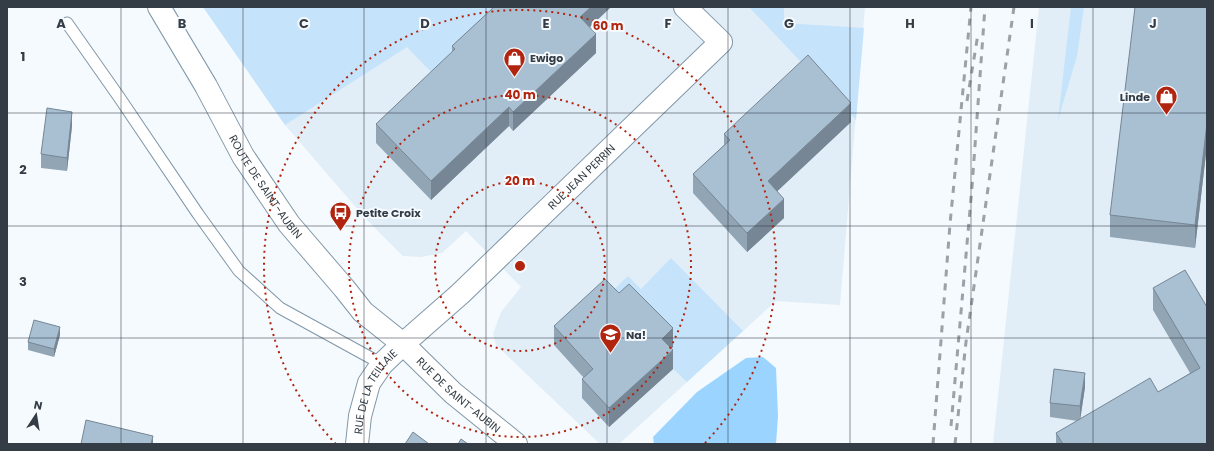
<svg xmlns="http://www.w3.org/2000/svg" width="1214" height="451" font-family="Poppins,sans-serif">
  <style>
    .built { fill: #e1eef7 }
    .green { fill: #c5e3fa }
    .water { fill: #9bd4ff }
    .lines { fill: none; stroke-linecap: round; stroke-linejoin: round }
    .service-casing { stroke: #8097a8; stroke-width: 13 }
    .minor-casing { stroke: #8097a8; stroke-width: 24 }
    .tertiary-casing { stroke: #8097a8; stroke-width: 24 }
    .service { stroke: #fff; stroke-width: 11 }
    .minor { stroke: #fff; stroke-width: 22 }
    .tertiary { stroke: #fff; stroke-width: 22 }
    .rail { stroke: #9aa1a7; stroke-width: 3; stroke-dasharray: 7 7; stroke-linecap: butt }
    .wall { fill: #91a5b5 }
    .shaded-wall { fill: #768694 }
    .building { fill: #a9c0d3; stroke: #768694 }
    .grid { fill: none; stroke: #343d45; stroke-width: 1; stroke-opacity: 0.55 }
    .ring { fill: none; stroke: #b1240e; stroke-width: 2; stroke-dasharray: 2 4 }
    .labels { text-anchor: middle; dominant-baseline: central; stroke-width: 4; stroke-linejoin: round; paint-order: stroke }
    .poi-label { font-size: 11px; font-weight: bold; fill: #343d45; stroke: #f5fafe; text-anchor: start }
    .street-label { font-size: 11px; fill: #343d45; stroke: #f5fafe }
    .grid-label { font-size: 13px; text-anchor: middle; font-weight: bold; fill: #343d45; stroke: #f5fafe; stroke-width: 4; stroke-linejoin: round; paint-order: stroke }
    .centre { fill: #b1240e; stroke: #f5fafe; stroke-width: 2 }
    .ring-label { font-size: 12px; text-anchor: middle; font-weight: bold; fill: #b1240e; stroke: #f5fafe; stroke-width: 4; stroke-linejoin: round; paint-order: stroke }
  </style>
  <rect width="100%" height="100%" fill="#f5fafe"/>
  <path class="built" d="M203 7H865L840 305 776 301 619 444H600L496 345 493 334 501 312 521 287 466 231 442 253 421 257 403 256 366 219 285 125Z
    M1039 7H1207V444H993Z"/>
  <path class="green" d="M203 7H502L431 72 407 47 285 125Z
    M749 7H784V23L864 28 856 120Z
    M1071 7H1084L1077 56 1058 120Z
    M671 258 743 331 687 382 662 358 673 347 605 298 628 276 641 289Z"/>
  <path class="water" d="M763 357 776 368 778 416 776 444H654L653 437 697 392 746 358Z"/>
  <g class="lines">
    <defs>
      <path id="service" d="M67 23 119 97 198 214 239 271 280 308 382 364"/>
      <g id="minor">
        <path id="s1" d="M357 444 360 416 369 383 382 364 403 344 460 294 721 42 685 7"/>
      </g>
      <g id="tertiary">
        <path id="s2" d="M159 7 206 86 243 156 289 224 344 288 363 312 403 344 453 393 516 444"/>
      </g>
    </defs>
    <use href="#service" class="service-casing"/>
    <use href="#minor" class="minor-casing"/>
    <use href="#tertiary" class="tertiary-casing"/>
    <use href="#service" class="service"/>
    <use href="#minor" class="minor"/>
    <use href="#tertiary" class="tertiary"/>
    <path class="rail" d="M967 101 978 34
      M951 426 972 187 985 7
      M933 444 950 224 971 7
      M955 444 966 342 1014 7"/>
  </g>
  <path class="wall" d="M494 7H611L590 27 596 53 513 131 509 126 431 200 376 143V124L452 53V46Z
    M1207 7V145L1195 248 1110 237V215Z
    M851 122 777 191 784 218 747 252 693 193V174L724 145V134Z
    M72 126 67 171 41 168V154Z
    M1153 288 1207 307V444H1056V433L1078 421 1050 417V403L1085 387 1080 419 1158 392 1190 373 1153 310Z
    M554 326 673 347 671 349 673 369 609 427 582 398V379L584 378 554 345Z
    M60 335 54 357 28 350V342Z"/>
  <path class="shaded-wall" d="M591 7H611L580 36V17Z
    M596 34V53L513 131V112Z
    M851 103V122L768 200V181Z
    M509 107V126L431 200V181Z
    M72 112V126L67 171V158Z
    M1207 123V145L1195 248V225Z
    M784 199V218L747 252V233Z
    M60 327V335L54 357V349Z
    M673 328V347L662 358V339Z
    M673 350V369L609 427V408Z
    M1085 373V387L1080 421V406Z
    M153 436V444H151Z"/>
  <path class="building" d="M494 7H591L580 17 596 34 513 112 509 107 431 181 376 124 455 49 452 46Z
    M1135 7H1207V123L1195 225 1110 215Z
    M808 55 851 103 768 181 784 199 747 233 693 174 730 140 724 134Z
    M47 108 72 112 67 158 41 154Z
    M1185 270 1207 307V444H1063L1056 433 1150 378 1158 392 1200 368 1153 288Z
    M605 279 619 293 629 284 673 328 662 339 673 350 609 408 582 379 593 369 554 326Z
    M34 320 60 327 54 349 28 342Z
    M1054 369 1085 373 1080 406 1050 403Z
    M86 420 153 436 151 444H81Z
    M413 432 429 444H405Z
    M461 439 468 444H458Z"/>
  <path class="grid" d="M121 7V444M243 7V444M364 7V444M486 7V444M607 7V444M728 7V444M850 7V444M971 7V444M1093 7V444M7 113H1207M7 226H1207M7 338H1207"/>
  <g class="ring">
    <circle cx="520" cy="266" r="85"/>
    <circle cx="520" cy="266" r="171"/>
    <path d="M336 444A256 256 0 1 1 704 444"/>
  </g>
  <defs>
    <symbol id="shop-pin" viewBox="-11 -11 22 30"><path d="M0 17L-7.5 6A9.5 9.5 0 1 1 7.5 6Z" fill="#b1240e" stroke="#f5fafe"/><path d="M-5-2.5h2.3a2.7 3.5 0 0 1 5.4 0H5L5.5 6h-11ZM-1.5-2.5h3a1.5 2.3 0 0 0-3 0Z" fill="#fff"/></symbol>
    <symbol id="bus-pin" viewBox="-11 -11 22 30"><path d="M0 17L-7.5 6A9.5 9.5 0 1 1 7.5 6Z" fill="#b1240e" stroke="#f5fafe"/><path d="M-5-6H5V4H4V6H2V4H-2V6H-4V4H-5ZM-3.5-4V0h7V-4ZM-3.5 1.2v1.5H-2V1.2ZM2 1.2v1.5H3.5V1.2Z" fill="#fff"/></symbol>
    <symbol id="school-pin" viewBox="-11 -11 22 30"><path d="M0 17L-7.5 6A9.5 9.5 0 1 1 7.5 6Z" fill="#b1240e" stroke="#f5fafe"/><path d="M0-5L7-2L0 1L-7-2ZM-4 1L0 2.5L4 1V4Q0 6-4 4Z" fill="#fff"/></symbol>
  </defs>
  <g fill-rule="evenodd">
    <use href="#shop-pin" x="502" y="46" width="25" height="34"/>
    <use href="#shop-pin" x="1154" y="84" width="25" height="34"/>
    <use href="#bus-pin" x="328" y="200" width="25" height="34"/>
    <use href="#school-pin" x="598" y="322" width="25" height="34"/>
  </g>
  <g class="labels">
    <g class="poi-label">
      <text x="530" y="58">Ewigo</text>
      <text x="1150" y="97" text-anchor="end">Linde</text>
      <text x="356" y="213">Petite Croix</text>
      <text x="626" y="335">Na!</text>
    </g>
    <g class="street-label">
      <text stroke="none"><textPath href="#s1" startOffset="359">RUE JEAN PERRIN</textPath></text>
      <text stroke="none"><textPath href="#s2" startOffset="209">ROUTE DE SAINT-AUBIN</textPath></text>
      <text stroke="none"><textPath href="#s1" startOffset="57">RUE DE LA TEILLAIE</textPath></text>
      <text stroke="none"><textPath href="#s2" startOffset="495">RUE DE SAINT-AUBIN</textPath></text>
    </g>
  </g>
  <g class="grid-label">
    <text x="61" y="28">A</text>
    <text x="182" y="28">B</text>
    <text x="304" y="28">C</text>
    <text x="425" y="28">D</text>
    <text x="546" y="28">E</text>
    <text x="668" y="28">F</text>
    <text x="789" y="28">G</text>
    <text x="910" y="28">H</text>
    <text x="1032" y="28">I</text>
    <text x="1153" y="28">J</text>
    <text x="23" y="61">1</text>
    <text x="23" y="174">2</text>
    <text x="23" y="286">3</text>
  </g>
  <circle cx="520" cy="266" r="6" class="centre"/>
  <g class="ring-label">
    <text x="608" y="30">60 m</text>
    <text x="520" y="99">40 m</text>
    <text x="520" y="185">20 m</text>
  </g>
  <rect width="1214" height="451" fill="none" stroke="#343d45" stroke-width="16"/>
  <g transform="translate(36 415) rotate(12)" stroke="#f5fafe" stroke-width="3" paint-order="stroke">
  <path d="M0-3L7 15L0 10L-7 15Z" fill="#343d45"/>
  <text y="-6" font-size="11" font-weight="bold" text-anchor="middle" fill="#343d45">N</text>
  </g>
</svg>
